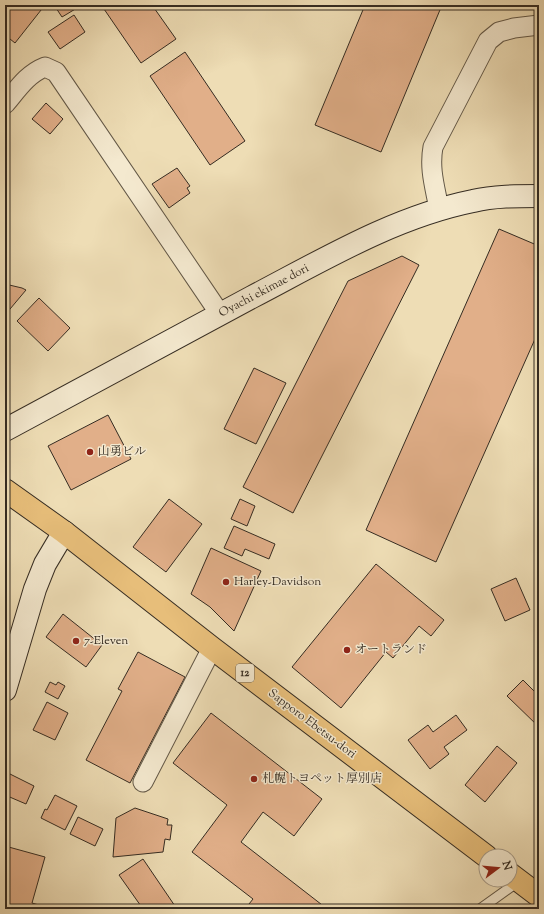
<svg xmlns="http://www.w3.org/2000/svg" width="544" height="914" font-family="'Sorts Mill Goudy','Noto Serif JP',serif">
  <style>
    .building { fill: #e1af89; stroke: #352c22 }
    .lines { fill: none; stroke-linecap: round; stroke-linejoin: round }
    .lane-casing { stroke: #635847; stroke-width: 11 }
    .street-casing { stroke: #635847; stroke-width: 21 }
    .secondary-casing { stroke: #352c22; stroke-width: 24 }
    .highway-casing { stroke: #352c22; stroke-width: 24 }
    .lane { stroke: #f4e9cf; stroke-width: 9 }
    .street { stroke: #f4e9cf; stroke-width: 19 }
    .secondary { stroke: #f4e9cf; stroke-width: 22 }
    .highway { stroke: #e7be7a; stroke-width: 22 }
    .poi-dot { fill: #8f2418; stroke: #f4e9cf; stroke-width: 1.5 }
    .labels { text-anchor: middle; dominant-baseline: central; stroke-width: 3; stroke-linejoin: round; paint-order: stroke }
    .shield { fill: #f4e9cf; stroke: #6e6556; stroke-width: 1 }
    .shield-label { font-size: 11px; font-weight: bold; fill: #352c22 }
    .street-label { font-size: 12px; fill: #352c22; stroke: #f4e9cf }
    .poi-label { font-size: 12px; fill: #352c22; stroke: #f4e9cf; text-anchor: start }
  </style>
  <rect width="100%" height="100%" fill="#eeddb5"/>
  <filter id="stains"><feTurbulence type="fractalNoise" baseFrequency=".005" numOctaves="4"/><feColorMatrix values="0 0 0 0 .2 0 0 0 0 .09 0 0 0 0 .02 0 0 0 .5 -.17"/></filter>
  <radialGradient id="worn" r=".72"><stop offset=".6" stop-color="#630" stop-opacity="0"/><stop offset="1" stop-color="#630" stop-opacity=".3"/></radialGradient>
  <path class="building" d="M5 5H45L15 43 5 35Z
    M61 5H76L77 8 62 17 56 8Z
    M109 5H152L176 39 141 63 104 9Z
    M365 5H442L381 152 315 125Z
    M74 15 85 32 60 49 48 32Z
    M185 52 245 141 210 165 150 76Z
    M46 103 63 119 50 134 32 119Z
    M177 168 190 186 187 188 190 193 169 208 152 184Z
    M499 229 539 246V330L436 562 366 530Z
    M402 256 419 265 293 513 243 487 348 281Z
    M5 284 22 288 26 290 5 315Z
    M39 298 70 328 48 351 17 321Z
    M254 368 286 383 256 444 224 429Z
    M108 415 131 459 71 490 48 446Z
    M169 499 202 524 166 572 133 547Z
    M240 499 255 506 247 526 231 519Z
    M234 526 275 544 269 559 245 549 242 556 224 548Z
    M211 548 261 571 234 631 210 607 191 594Z
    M376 564 444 620 431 636 419 626 393 658 386 652 341 708 292 667Z
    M516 578 530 610 505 621 491 589Z
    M63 614 102 645 86 667 46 637Z
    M138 652 185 677 130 783 86 760 122 691 118 689Z
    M523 680 539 696V727L507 696Z
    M50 682 56 685 58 682 65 686 58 699 45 692Z
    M47 702 68 713 55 740 33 730Z
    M211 713 322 799 294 836 263 812 241 842 326 908 325 909H245L253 899 192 852 227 805 173 763Z
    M456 715 467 730 444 747 449 754 430 769 408 740 428 725 433 732Z
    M497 746 517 763 485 802 465 785Z
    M10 774 34 786 26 804 5 795V784Z
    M55 795 77 806 65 830 41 818 45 809 47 810Z
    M135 808 168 819 167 825H172L170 840 165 839 163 852 113 857 116 818Z
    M78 817 103 829 95 846 70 834Z
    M5 846 45 857 32 903 49 908V909H5Z
    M143 859 177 909H143L119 875Z"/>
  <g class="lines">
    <defs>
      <path id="lane" d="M480 909 519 881"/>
      <path id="street" d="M5 104C17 90 27 74 45 67L56 72 220 314
        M439 209C435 187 429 169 433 147L488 41 499 32 514 28 539 25
        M143 782 212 648"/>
      <path id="secondary" d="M5 430C87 386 169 341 252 297 323 260 394 217 473 201 494 196 517 196 539 196
        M5 690 35 589 45 564 64 532"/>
      <path id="highway" d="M5 490 64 532 212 648 486 856
        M510 874 539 896"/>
    </defs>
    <use href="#lane" class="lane-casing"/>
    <use href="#street" class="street-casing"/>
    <use href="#secondary" class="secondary-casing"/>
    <use href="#highway" class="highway-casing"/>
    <use href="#lane" class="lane"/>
    <use href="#street" class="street"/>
    <use href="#secondary" class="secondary"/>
    <use href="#highway" class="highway"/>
  </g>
  <g class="poi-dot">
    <circle cx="90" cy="452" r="4"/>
    <circle cx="226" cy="582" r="4"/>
    <circle cx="76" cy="641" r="4"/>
    <circle cx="347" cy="650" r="4"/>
    <circle cx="254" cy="779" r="4"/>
  </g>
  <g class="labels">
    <rect class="shield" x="236" y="664" width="18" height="18" rx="3"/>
    <g class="shield-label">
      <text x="245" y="673">12</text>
    </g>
    <g class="street-label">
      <text transform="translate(264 291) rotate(-28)">Oyachi ekimae dori</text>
      <text transform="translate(312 724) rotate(37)">Sapporo Ebetsu-dori</text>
    </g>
    <g class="poi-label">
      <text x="98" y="452">山勇ビル</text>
      <text x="234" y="582">Harley-Davidson</text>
      <text x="84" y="641">7-Eleven</text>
      <text x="355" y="650">オートランド</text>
      <text x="262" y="779">札幌トヨペット厚別店</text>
    </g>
  </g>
  <rect width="544" height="914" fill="none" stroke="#eeddb5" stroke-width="20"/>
  <rect x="6" y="6" width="532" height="902" fill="none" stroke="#352c22" stroke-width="2"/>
  <rect x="10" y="10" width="524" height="894" fill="none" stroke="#352c22"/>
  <g transform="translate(498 868) rotate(74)"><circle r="19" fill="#f4e9cf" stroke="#a89d8a"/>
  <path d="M0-3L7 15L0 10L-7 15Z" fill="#8f2418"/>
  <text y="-6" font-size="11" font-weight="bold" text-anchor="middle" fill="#352c22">N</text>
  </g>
  <rect width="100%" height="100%" filter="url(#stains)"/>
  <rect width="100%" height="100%" fill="url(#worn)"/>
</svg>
